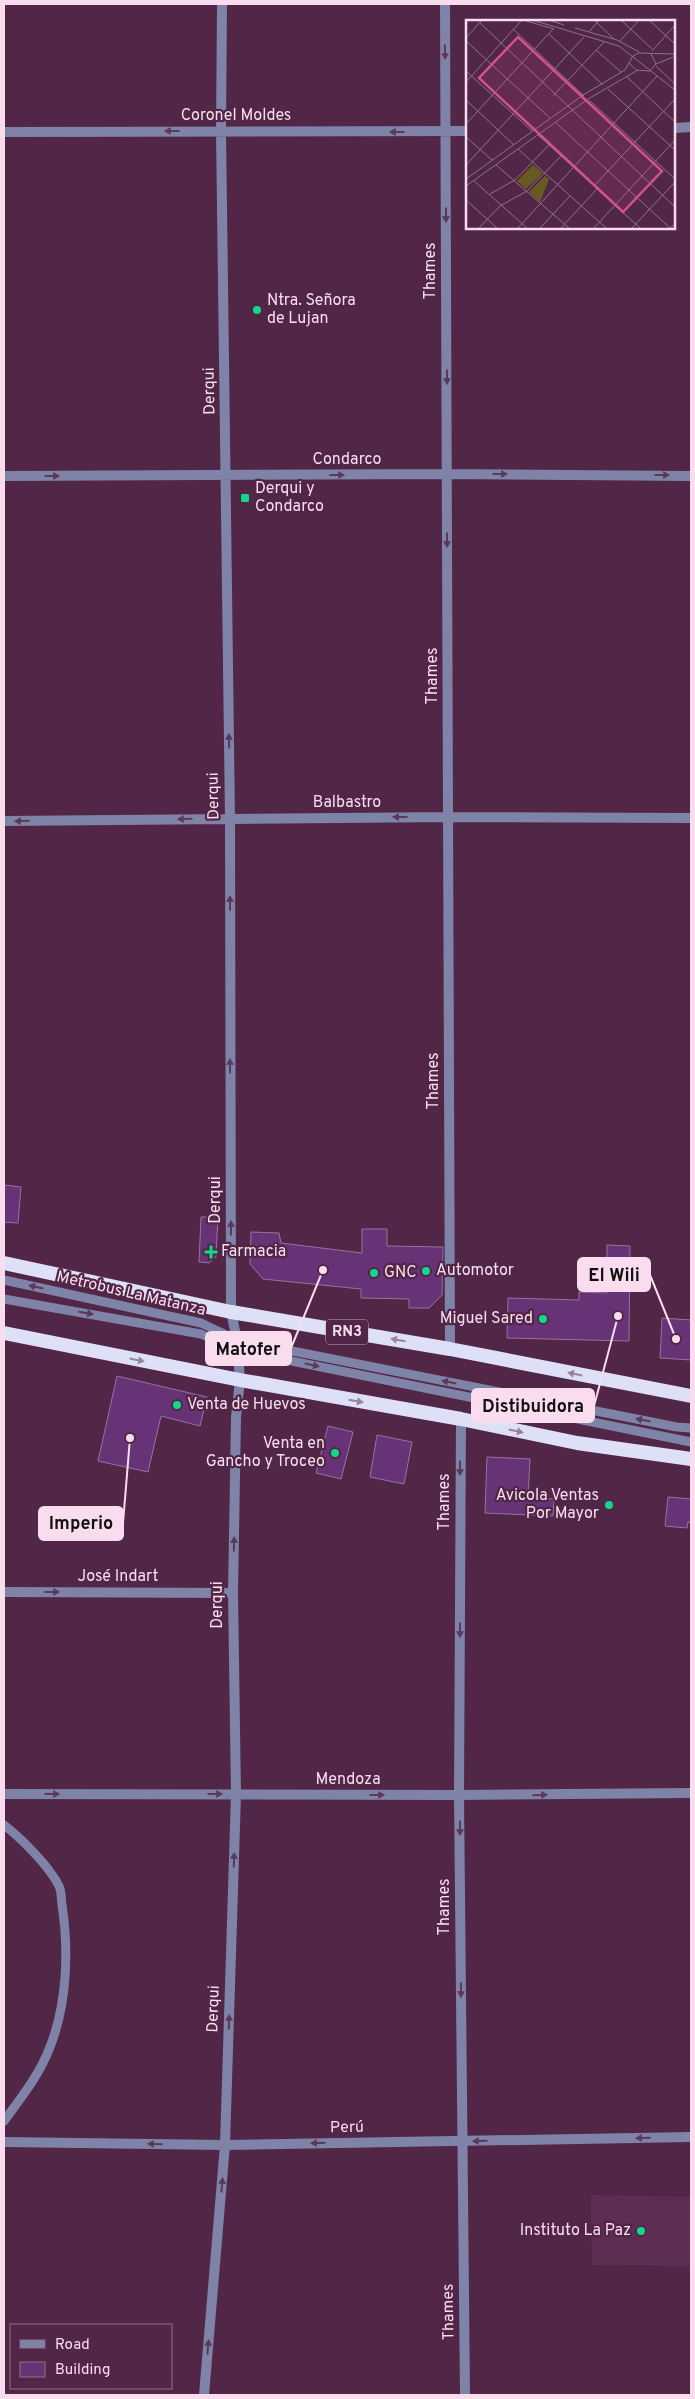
<svg xmlns="http://www.w3.org/2000/svg" width="695" height="2399" font-family="Overpass,sans-serif">
  <style>
    .built { fill: #5e2e52 }
    .building { fill: #673276; stroke: #9673a1 }
    .lines { fill: none; stroke-linecap: round; stroke-linejoin: round }
    .service { stroke: #7e83a7; stroke-width: 9 }
    .minor { stroke: #7e83a7; stroke-width: 10 }
    .trunk { stroke: #dde0f7; stroke-width: 14 }
    .oneway { fill: #5a3959 }
    .oneway2 { fill: #97839e }
    .poi-dot { fill: #12d98a; stroke: #512646; stroke-width: 2 }
    .labels { text-anchor: middle; dominant-baseline: central; stroke-width: 4.5; stroke-linejoin: round; paint-order: stroke }
    .shield { fill: #512646; stroke: #c7a6bc; stroke-width: 1 }
    .shield-label { font-size: 15px; font-weight: bold; fill: #f9ddef }
    .street-label { font-size: 16px; fill: #f9ddef; stroke: #512646 }
    .poi-label { font-size: 16px; fill: #f9ddef; stroke: #512646; text-anchor: start }
    .inset-road { fill: none; stroke: #946f8a; stroke-width: 1 }
    .view { fill: #d25387; fill-opacity: 0.15; stroke: #d25387; stroke-width: 2.5 }
    .inset-edge { fill: none; stroke: #f9ddef; stroke-width: 2.5 }
    .leader { fill: none; stroke: #f9ddef; stroke-width: 2 }
    .callout-dot { fill: #f9ddef; stroke: #512646; stroke-width: 2 }
    .callout { fill: #f9ddef; stroke: #f9ddef; stroke-width: 2 }
    .callout-label { font-size: 18px; text-anchor: middle; font-weight: bold; fill: #111 }
  </style>
  <rect width="100%" height="100%" fill="#512646"/>
  <path class="built" d="M591 2195 691 2197V2266L592 2265Z"/>
  <path class="building" d="M4 1185 21 1187 18 1223 4 1222Z
    M201 1217H218L216 1257 209 1263 199 1262Z
    M362 1229H387V1246L443 1247 442 1295 429 1308H409V1299L361 1298V1289L263 1279 250 1264 251 1232 279 1233 281 1243 362 1253Z
    M607 1245 630 1246 629 1341 507 1338 508 1298 579 1300V1292L607 1293Z
    M662 1318 691 1320V1360L660 1358Z
    M117 1376 207 1397 200 1426 161 1416 148 1472 98 1461Z
    M328 1426 353 1432 341 1479 316 1473Z
    M377 1435 412 1442 404 1484 370 1477Z
    M487 1457 530 1459 528 1497 554 1499 553 1516 485 1513Z
    M668 1497 691 1499V1523L688 1522 687 1528 665 1526Z"/>
  <g class="lines">
    <path class="service" d="M4 1280 201 1323 237 1340 677 1427 691 1428
      M4 1299 201 1334 237 1350 691 1442
      M4 1825C22 1839 49 1866 59 1886 62 1892 61 1899 62 1905 69 1951 67 2004 50 2047 40 2074 21 2098 4 2121"/>
    <path class="minor" d="M445 4 450 1349
      M674 128 691 127
      M4 132 468 131
      M4 476 447 474 691 476
      M4 821 449 817 691 818
      M461 1419 459 1795 465 2395
      M4 1592 233 1593
      M4 1794 459 1795 691 1793
      M4 2142 225 2145 691 2137
      M204 2395 225 2145 236 1794 233 1593 236 1417 240 1380 237 1340 231 1312 230 818 221 131 222 4"/>
    <path class="trunk" d="M4 1263 231 1312 450 1349 691 1396
      M4 1333 240 1380 461 1419 577 1443 691 1459"/>
  </g>
  <defs><path id="oneway-solid" d="M-6-.8H1V-3.2L6.5 0L1 3.2V.8H-6Z" transform="scale(1.25)"/></defs>
  <g class="oneway">
    <use href="#oneway-solid" transform="translate(445 52) rotate(89)"/>
    <use href="#oneway-solid" transform="translate(172 131) rotate(180)"/>
    <use href="#oneway-solid" transform="translate(397 132) rotate(-180)"/>
    <use href="#oneway-solid" transform="translate(446 215) rotate(90)"/>
    <use href="#oneway-solid" transform="translate(447 377) rotate(90)"/>
    <use href="#oneway-solid" transform="translate(500 474)"/>
    <use href="#oneway-solid" transform="translate(337 475)"/>
    <use href="#oneway-solid" transform="translate(662 475)"/>
    <use href="#oneway-solid" transform="translate(52 476)"/>
    <use href="#oneway-solid" transform="translate(447 540) rotate(90)"/>
    <use href="#oneway-solid" transform="translate(229 741) rotate(-91)"/>
    <use href="#oneway-solid" transform="translate(400 817) rotate(180)"/>
    <use href="#oneway-solid" transform="translate(185 819) rotate(179)"/>
    <use href="#oneway-solid" transform="translate(22 821) rotate(179)"/>
    <use href="#oneway-solid" transform="translate(230 903) rotate(-90)"/>
    <use href="#oneway-solid" transform="translate(230 1066) rotate(-90)"/>
    <use href="#oneway-solid" transform="translate(231 1228) rotate(-90)"/>
    <use href="#oneway-solid" transform="translate(36 1287) rotate(-168)"/>
    <use href="#oneway-solid" transform="translate(86 1313) rotate(10)"/>
    <use href="#oneway-solid" transform="translate(312 1365) rotate(12)"/>
    <use href="#oneway-solid" transform="translate(449 1382) rotate(-169)"/>
    <use href="#oneway-solid" transform="translate(643 1420) rotate(-169)"/>
    <use href="#oneway-solid" transform="translate(460 1468) rotate(90)"/>
    <use href="#oneway-solid" transform="translate(234 1544) rotate(-89)"/>
    <use href="#oneway-solid" transform="translate(52 1592)"/>
    <use href="#oneway-solid" transform="translate(460 1630) rotate(90)"/>
    <use href="#oneway-solid" transform="translate(52 1794)"/>
    <use href="#oneway-solid" transform="translate(215 1794)"/>
    <use href="#oneway-solid" transform="translate(377 1795)"/>
    <use href="#oneway-solid" transform="translate(540 1795) rotate(-1)"/>
    <use href="#oneway-solid" transform="translate(460 1828) rotate(90)"/>
    <use href="#oneway-solid" transform="translate(234 1860) rotate(-88)"/>
    <use href="#oneway-solid" transform="translate(461 1990) rotate(90)"/>
    <use href="#oneway-solid" transform="translate(229 2022) rotate(-88)"/>
    <use href="#oneway-solid" transform="translate(643 2138) rotate(179)"/>
    <use href="#oneway-solid" transform="translate(480 2141) rotate(179)"/>
    <use href="#oneway-solid" transform="translate(318 2143) rotate(179)"/>
    <use href="#oneway-solid" transform="translate(155 2144) rotate(-179)"/>
    <use href="#oneway-solid" transform="translate(222 2185) rotate(-85)"/>
    <use href="#oneway-solid" transform="translate(208 2347) rotate(-85)"/>
  </g>
  <g class="oneway2">
    <use href="#oneway-solid" transform="translate(398 1340) rotate(-170)"/>
    <use href="#oneway-solid" transform="translate(137 1360) rotate(11)"/>
    <use href="#oneway-solid" transform="translate(575 1374) rotate(-169)"/>
    <use href="#oneway-solid" transform="translate(356 1401) rotate(10)"/>
    <use href="#oneway-solid" transform="translate(516 1431) rotate(12)"/>
  </g>
  <g class="poi-dot">
    <circle cx="257" cy="310" r="5"/>
    <rect x="240" y="493" width="10" height="10" rx="2.5"/>
    <path d="M208.5 1244.5h5v5h5v5h-5v5h-5v-5h-5v-5h5z"/>
    <circle cx="426" cy="1271" r="5"/>
    <circle cx="374" cy="1273" r="5"/>
    <circle cx="543" cy="1319" r="5"/>
    <circle cx="177" cy="1405" r="5"/>
    <circle cx="335" cy="1453" r="5"/>
    <circle cx="609" cy="1505" r="5"/>
    <circle cx="641" cy="2231" r="5"/>
  </g>
  <g class="labels">
    <rect class="shield" x="326" y="1319.5" width="42" height="25" rx="4"/>
    <g class="shield-label">
      <text x="347" y="1332">RN3</text>
    </g>
    <g class="street-label">
      <text x="236" y="116">Coronel Moldes</text>
      <text transform="translate(431 271) rotate(-90)">Thames</text>
      <text transform="translate(210 391) rotate(-91)">Derqui</text>
      <text x="347" y="460">Condarco</text>
      <text transform="translate(433 676) rotate(-90)">Thames</text>
      <text transform="translate(214 796) rotate(-91)">Derqui</text>
      <text x="347" y="803">Balbastro</text>
      <text transform="translate(434 1081) rotate(-90)">Thames</text>
      <text transform="translate(216 1200) rotate(-90)">Derqui</text>
      <text transform="translate(131 1294) rotate(13)">Metrobus La Matanza</text>
      <text transform="translate(445 1502) rotate(-90)">Thames</text>
      <text x="118" y="1577">José Indart</text>
      <text transform="translate(218 1605) rotate(-90)">Derqui</text>
      <text x="348" y="1780">Mendoza</text>
      <text transform="translate(445 1907) rotate(-90)">Thames</text>
      <text transform="translate(214 2009) rotate(-88)">Derqui</text>
      <text transform="translate(347 2128) rotate(-1)">Perú</text>
      <text transform="translate(449 2312) rotate(-91)">Thames</text>
    </g>
    <g class="poi-label">
      <text x="267" y="301">Ntra. Señora<tspan x="267" dy="18">de Lujan</tspan></text>
      <text x="255" y="489">Derqui y<tspan x="255" dy="18">Condarco</tspan></text>
      <text x="221" y="1252">Farmacia</text>
      <text x="436" y="1271">Automotor</text>
      <text x="384" y="1273">GNC</text>
      <text x="533" y="1319" text-anchor="end">Miguel Sared</text>
      <text x="187" y="1405">Venta de Huevos</text>
      <text x="325" y="1444" text-anchor="end">Venta en<tspan x="325" dy="18">Gancho y Troceo</tspan></text>
      <text x="599" y="1496" text-anchor="end">Avicola Ventas<tspan x="599" dy="18">Por Mayor</tspan></text>
      <text x="631" y="2231" text-anchor="end">Instituto La Paz</text>
    </g>
  </g>
  <g transform="translate(466 20)">
    <rect width="209" height="209" fill="#512646"/>
    <path d="M67 145 77 153 60 169 51 161ZM79 156 83 159 74 182 63 172Z" fill="#675c20"/>
    <path class="inset-road" d="M57 0 88 9M66 0 153 26 209 70M83 0 98 5M128 0 148 19M155 0 186 29M183 0 209 24M14 3 209 187M109 8 151 20 173 32M47 9 118 76M123 12 133 0M83 14 137 65M0 18 16 0M0 21 84 98M154 21 173 0M130 30 155 52M186 31 209 5M185 34 190 44 184 51 170 50 163 43 167 36 173 33 209 34M190 44 207 37M190 46 209 64M0 51 66 111M160 56 209 102M0 62 56 0M142 69 209 130M87 76 138 22M0 80 48 125M123 80 209 159M90 103 204 208 209 204M0 104 87 9M71 114 174 208M0 117 26 140M52 129 140 208M0 145 118 17M30 145 103 208M0 159 117 75 159 50 163 43M8 161 61 208M0 166 122 79 172 50M128 166 209 79M24 174 49 160 83 125M0 180 31 208M13 208 34 186 61 171 95 136M52 208 191 56M74 208 104 176M95 208 131 169M128 208 209 120M166 208 209 162"/>
    <path class="view" d="M52 17 196 151 157 192 13 58Z"/>
    <rect width="209" height="209" class="inset-edge"/>
  </g>
  <path class="leader" d="M676 1339L650 1275M323 1270L291 1348M618 1316L594 1406M130 1438L123 1523"/>
  <g class="callout-dot">
    <circle cx="676" cy="1339" r="5"/>
    <circle cx="323" cy="1270" r="5"/>
    <circle cx="618" cy="1316" r="5"/>
    <circle cx="130" cy="1438" r="5"/>
  </g>
  <g class="callout">
    <rect x="578" y="1258" width="72" height="33" rx="5"/>
    <rect x="206" y="1332" width="85" height="33" rx="5"/>
    <rect x="472" y="1389" width="122" height="33" rx="5"/>
    <rect x="39" y="1507" width="84" height="33" rx="5"/>
  </g>
  <g class="callout-label">
    <text x="614" y="1281">El Wili</text>
    <text x="248" y="1355">Matofer</text>
    <text x="533" y="1412">Distibuidora</text>
    <text x="81" y="1529">Imperio</text>
  </g>
  <rect width="695" height="2399" fill="none" stroke="#f9ddef" stroke-width="10"/>
  <rect x="10" y="2324" width="162" height="65" fill="#512646" stroke="#946f8a"/>
  <rect x="20" y="2340" width="25" height="8" fill="#7e83a7" stroke="#946f8a"/>
  <text x="55" y="2349" font-size="15" fill="#f9ddef">Road</text>
  <rect x="20" y="2362" width="25" height="15" fill="#673276" stroke="#946f8a"/>
  <text x="55" y="2374" font-size="15" fill="#f9ddef">Building</text>
</svg>
